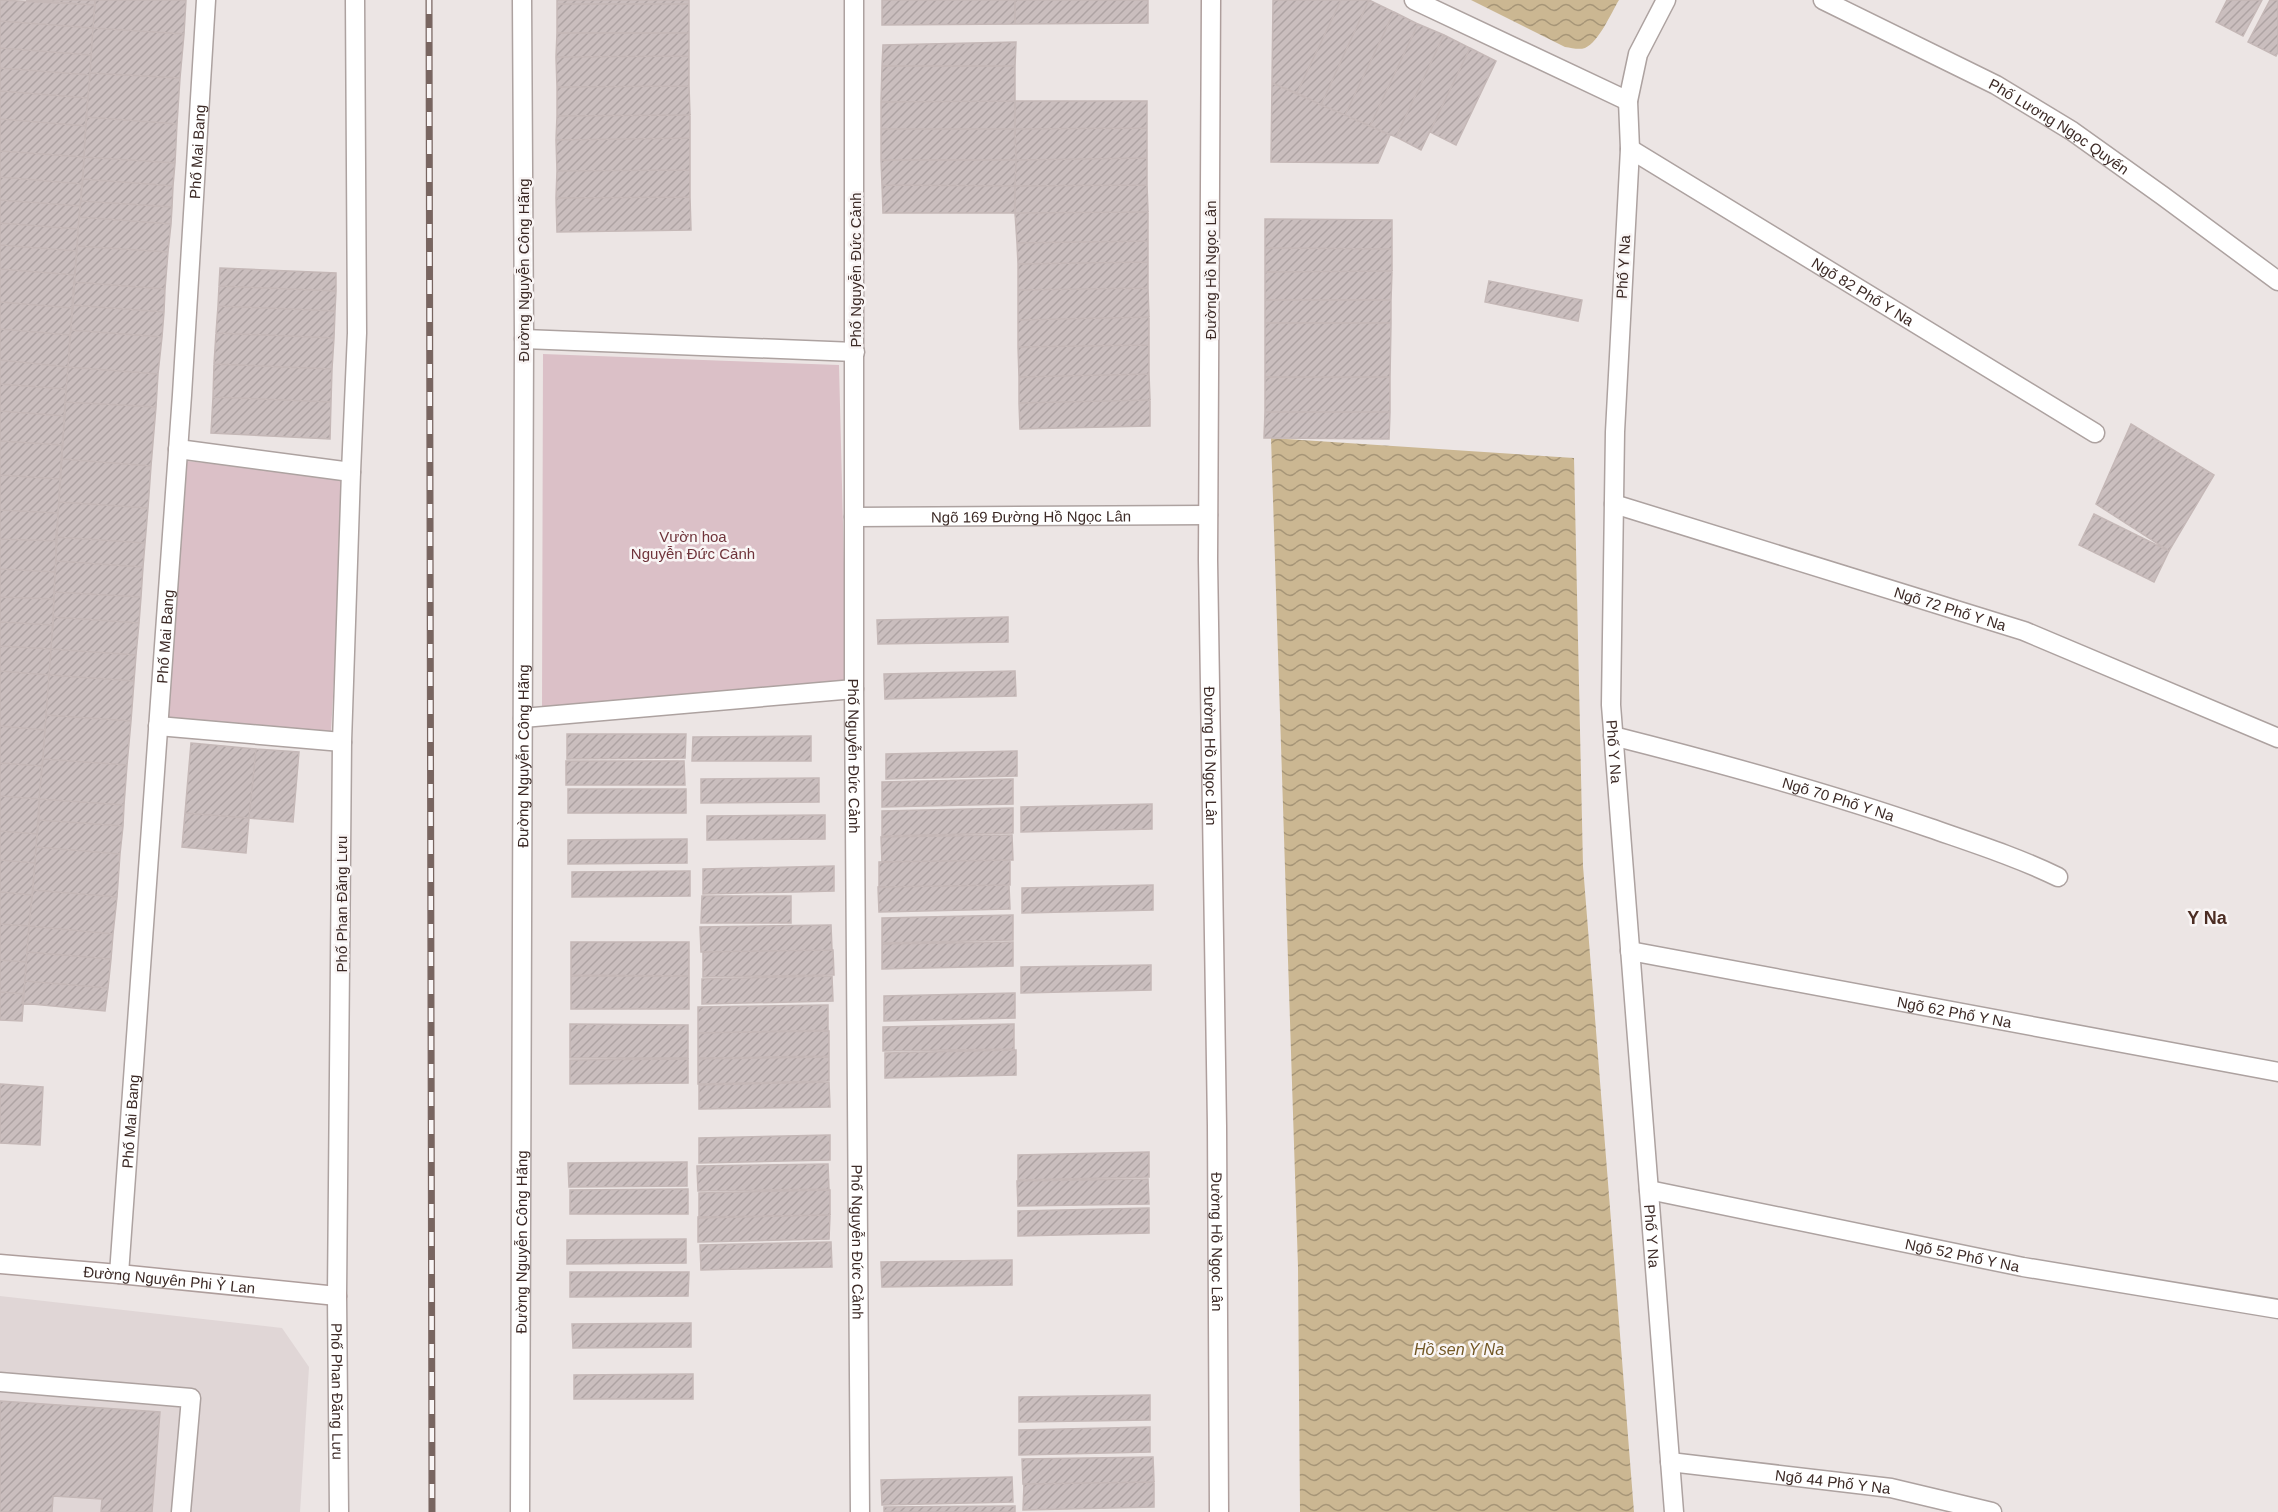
<svg xmlns="http://www.w3.org/2000/svg" width="2278" height="1512" font-family="Arial,sans-serif">
  <style>
    .built { fill: #e0d6d6 }
    .park { fill: #dbc0c7 }
    .water { fill: url(#water-waves) }
    .building { fill: url(#building-hatch); stroke: #c5b8b7; stroke-width: 1.5 }
    .lines { fill: none; stroke-linecap: round; stroke-linejoin: round }
    .lane-casing { stroke: #ada2a0; stroke-width: 21 }
    .street-casing { stroke: #ada2a0; stroke-width: 21 }
    .secondary-casing { stroke: #ae9e9c; stroke-width: 21 }
    .lane { stroke: #fff; stroke-width: 18 }
    .street { stroke: #fff; stroke-width: 18 }
    .secondary { stroke: #fff; stroke-width: 18 }
    .rail-casing { stroke: #786560; stroke-width: 7 }
    .rail { stroke: #f9f5f5; stroke-width: 4.5; stroke-dasharray: 14; stroke-linecap: butt }
    .labels { text-anchor: middle; dominant-baseline: central; stroke-width: 5; stroke-linejoin: round; paint-order: stroke }
    .street-label { font-size: 15px; fill: #3c2a26; stroke: #f9f5f5 }
    .park-label { font-size: 15px; fill: #6f343b; stroke: #f9f5f5 }
    .water-label { font-size: 16px; font-style: italic; fill: #725725; stroke: #f9f5f5 }
    .quarter-label { font-size: 18px; font-weight: bold; fill: #4c2d23; stroke: #f9f5f5 }
  </style>
  <defs>
    <pattern id="water-waves" width="16" height="10" patternUnits="userSpaceOnUse" patternTransform="scale(1.5)"><rect width="16" height="10" fill="#cbb792"/><path d="M0 5q4-4 8 0t8 0" fill="none" stroke="#a69577"/></pattern>
    <pattern id="building-hatch" width="6" height="6" patternUnits="userSpaceOnUse" patternTransform="scale(1.5)"><rect width="6" height="6" fill="#cabebe"/><path d="M-1 1l2-2M0 6l6-6M5 7l2-2" fill="none" stroke="#aea3a3"/></pattern>
  </defs>
  <rect width="100%" height="100%" fill="#ece5e4"/>
  <path class="built" d="M0 1296 282 1328 309 1367 300 1512H0Z"/>
  <path class="park" d="M543 354 839 365 847 684 542 710Z
    M187 461 341 478 345 483 331 732 326 736 167 724 182 468Z"/>
  <path class="water" d="M1471 0H1619C1611 13 1599 42 1585 48 1579 50 1572 48 1565 47Z
    M1271 438 1574 458 1583 866 1634 1512H1300L1298 1267Z"/>
  <path class="building" d="M0 0 95 5 93 28 0 21Z
    M26 0H95V5Z
    M95 0H186L184 34 93 28Z
    M557 0H689V4H557Z
    M882 0H1015V24L882 25Z
    M1015 0H1148V23L1015 24Z
    M1273 0H1341L1297 93 1272 83Z
    M1341 0H1369L1321 105 1297 93Z
    M1369 0 1394 12 1345 115 1321 105Z
    M2227 0H2262L2243 36 2216 22Z
    M2270 0H2278V52L2276 56 2248 42Z
    M557 4H689V33H557Z
    M1394 12 1418 24 1370 126 1345 115Z
    M0 21 93 28 91 55 0 48Z
    M1418 24 1444 35 1396 137 1370 126Z
    M93 28 184 34 180 78 90 73Z
    M557 33H689V56L556 57Z
    M1444 35 1470 48 1421 150 1396 137Z
    M1016 42 1015 66H882L883 45Z
    M0 48 91 55 90 75 0 68Z
    M1470 48 1496 61 1456 145 1430 132Z
    M689 56V86L557 87 556 57Z
    M882 66H1015V101L881 102Z
    M0 68 90 75 88 98 0 91Z
    M90 73 180 78 177 124 86 117Z
    M1272 83 1390 135 1378 163 1271 162Z
    M689 86 690 115 557 116V87Z
    M0 91 88 98 86 126 0 119Z
    M1015 101V129H881V102Z
    M1015 101H1147V128L1015 129Z
    M690 115V138L556 140 557 116Z
    M86 117 177 124 175 163 84 157Z
    M0 119 86 126 84 157 0 151Z
    M1147 128V158L1016 160 1015 129Z
    M881 129H1015L1016 160H881Z
    M690 138V170L557 171 556 140Z
    M0 151 84 157 82 184 0 177Z
    M84 157 175 163 173 186 83 179Z
    M1147 158V185L1015 186 1016 160Z
    M881 160H1016L1015 186 882 185Z
    M690 170V197L556 198 557 171Z
    M0 177 82 184 80 206 0 200Z
    M83 179 173 186 172 207 81 201Z
    M882 185 1015 186V213H883Z
    M1147 185 1148 212 1015 213V186Z
    M690 197 691 230 557 232 556 198Z
    M0 200 80 206 78 229 0 223Z
    M81 201 172 207 171 224 79 217Z
    M1148 212V241L1017 243 1015 213Z
    M79 217 171 224 168 252 77 246Z
    M1265 219 1392 220V249L1265 248Z
    M0 223 78 229 77 251 0 245Z
    M1148 241V262L1018 264 1017 243Z
    M0 245 77 251 75 275 0 269Z
    M77 246 168 252 165 289 74 282Z
    M1265 248 1392 249V271L1265 272Z
    M1148 262V288L1018 290V264Z
    M220 268 336 273V291L219 286Z
    M0 269 75 275 73 308 0 302Z
    M1392 271 1391 300H1265V272Z
    M1489 281 1582 300 1578 321 1485 302Z
    M74 282 165 289 164 312 72 305Z
    M219 286 336 291 335 311 218 306Z
    M1148 288 1149 317 1018 320V290Z
    M1265 300H1391V323H1265Z
    M0 302 73 308 70 335 0 329Z
    M72 305 164 312 162 337 71 330Z
    M218 306 335 311 334 338 216 333Z
    M1149 317V345L1018 347V320Z
    M1265 323H1391L1390 377H1265Z
    M0 329 70 335 68 367 0 360Z
    M71 330 162 337 158 374 68 367Z
    M216 333 334 338 332 369 214 364Z
    M1149 345V374L1019 377 1018 347Z
    M0 360 68 367 66 389 0 384Z
    M214 364 332 369 331 402 213 397Z
    M68 367 158 374 156 407 65 402Z
    M1149 374 1150 400 1019 403V377Z
    M1265 377H1390V412H1265Z
    M0 384 66 389 65 416 0 411Z
    M213 397 331 402 330 439 211 433Z
    M1150 400V426L1020 429 1019 403Z
    M65 402 156 407 151 466 62 459Z
    M0 411 65 416 62 445 0 441Z
    M1265 412H1390L1389 439 1264 438Z
    M2131 424 2214 475 2169 551 2096 504Z
    M0 441 62 445 60 479 0 475Z
    M62 459 151 466 148 508 59 502Z
    M0 475 60 479 58 513 0 510Z
    M59 502 148 508 145 543 56 537Z
    M0 510 58 513 57 541 0 539Z
    M2094 514 2169 551 2154 582 2079 545Z
    M56 537 145 543 143 567 56 561Z
    M0 539 57 541 55 572 0 569Z
    M56 561 143 567 141 597 54 592Z
    M0 569 55 572 54 599 0 597Z
    M54 592 141 597 139 623 53 617Z
    M0 597 54 599 53 625 0 622Z
    M53 617 139 623 136 655 51 649Z
    M1008 617V642L878 644 877 620Z
    M0 622 53 625 51 649 0 646Z
    M0 646 51 649 49 675 0 671Z
    M51 649 136 655 134 681 49 675Z
    M0 671 49 675 45 730 0 726Z
    M1015 671 1016 696 885 699 884 674Z
    M49 675 134 681 131 721 46 715Z
    M46 715 131 721 127 765 43 759Z
    M0 726 45 730 42 766 0 763Z
    M567 734H686L685 758 567 759Z
    M811 736V761H692L693 737Z
    M191 743 256 749 249 818 185 813Z
    M256 749 299 752 293 822 249 818Z
    M1017 751V776L886 779V754Z
    M43 759 127 765 124 805 39 799Z
    M566 761H684L685 785H566Z
    M0 763 42 766 39 799 0 796Z
    M819 778V802L701 803V779Z
    M1013 779V804L882 807V782Z
    M568 789H686V813H568Z
    M0 796 39 799 37 834 0 831Z
    M39 799 124 805 123 826 39 820Z
    M1152 804V829L1021 832V807Z
    M1013 808V833L882 836V811Z
    M185 813 249 818 246 853 182 847Z
    M825 815V839L707 840V816Z
    M39 820 123 826 120 854 36 847Z
    M0 831 37 834 35 863 0 860Z
    M1012 835 1013 860 882 862 881 837Z
    M687 839V863L568 864V840Z
    M36 847 120 854 117 897 33 890Z
    M0 860 35 863 32 895 0 892Z
    M1010 860V885L879 887V862Z
    M834 866V891L703 894V869Z
    M690 871V896L572 897V872Z
    M1009 885 1010 909 879 912 878 887Z
    M1153 885V910L1022 913V888Z
    M33 890 117 897 113 934 29 926Z
    M0 892 32 895 29 926 0 924Z
    M702 896H791V923H701Z
    M1013 915V940L882 943V918Z
    M0 924 29 926 26 962 0 960Z
    M831 925 832 950 701 952 700 927Z
    M29 926 113 934 111 959 27 952Z
    M571 942H689V976L571 975Z
    M1013 942V966L882 969V944Z
    M833 950 834 975 703 977V952Z
    M27 952 111 959 108 988 25 981Z
    M0 960 26 962 24 994 0 992Z
    M1151 965V990L1021 993V967Z
    M571 976H689V1009H571Z
    M832 976 833 1001 702 1004V979Z
    M25 981 108 988 105 1011 22 1003Z
    M0 992 24 994 22 1021 0 1020Z
    M1015 993V1018L884 1021V996Z
    M828 1005V1030L698 1033V1007Z
    M570 1024 688 1025V1058H570Z
    M1014 1024V1049L883 1051V1027Z
    M829 1031V1056L698 1058V1033Z
    M1016 1050V1075L885 1078V1053Z
    M829 1057V1081L698 1084V1059Z
    M688 1059V1083L570 1084V1060Z
    M829 1082 830 1107 699 1109V1085Z
    M0 1084 43 1087 40 1145 0 1143Z
    M830 1135V1160L699 1163V1138Z
    M1149 1152V1177L1018 1180V1155Z
    M687 1162V1186L569 1187 568 1163Z
    M828 1164 829 1189 698 1191 697 1166Z
    M1148 1179 1149 1204 1018 1206 1017 1181Z
    M688 1189V1214H570V1190Z
    M830 1190V1215L699 1218V1193Z
    M1149 1208V1233L1018 1236V1211Z
    M830 1215 829 1239 698 1242V1217Z
    M686 1239V1263L567 1264V1240Z
    M831 1242 832 1267 701 1270 700 1245Z
    M1012 1260V1285L882 1287 881 1262Z
    M570 1272H689L688 1296 570 1297Z
    M691 1323V1347L573 1348 572 1324Z
    M693 1374V1399H574V1375Z
    M1150 1395V1420L1019 1422V1397Z
    M0 1401 160 1412 152 1512H101L102 1499 53 1496 52 1512H0Z
    M1150 1427V1452L1019 1455V1430Z
    M1153 1457 1154 1482 1023 1484 1022 1459Z
    M1012 1477 1013 1502 882 1505 881 1480Z
    M1154 1482V1507L1023 1510 1024 1484Z
    M1015 1506V1512H884V1507Z"/>
  <g class="lines">
    <defs>
      <path id="lane" d="M0 1382 191 1398 181 1512"/>
      <g id="street">
        <path id="s1" d="M854 0V689L860 1512"/>
        <path d="M1414 0 1628 101"/>
        <path id="s2" d="M1666 0 1638 54 1628 101 1630 149 1615 432 1611 705 1674 1512"/>
        <path id="s3" d="M1823 0 1996 85 2072 131 2163 196 2278 281"/>
        <path id="s4" d="M1630 149 2095 433"/>
        <path d="M524 339 855 352"/>
        <path id="s5" d="M178 449 351 472 342 742 337 1296 339 1512"/>
        <path d="M351 472 357 333 355 0"/>
        <path id="s6" d="M1614 504 2024 631 2278 738"/>
        <path id="s7" d="M854 517 1208 515"/>
        <path d="M523 718 854 689"/>
        <path d="M158 726 342 742"/>
        <path id="s8" d="M1613 736C1720 763 1826 792 1930 828 1973 843 2017 857 2058 877"/>
        <path id="s9" d="M1630 951 2278 1072"/>
        <path id="s10" d="M1649 1190 2023 1267 2278 1309"/>
        <path id="s11" d="M119 1274 182 395 206 0"/>
        <path id="s12" d="M1670 1462 1891 1488 1992 1512"/>
        <path id="s13" d="M520 1512 524 339 522 0"/>
      </g>
      <g id="secondary">
        <path id="s14" d="M1211 0 1208 560 1217 1126 1219 1512"/>
        <path id="s15" d="M0 1264 119 1274 337 1296"/>
      </g>
    </defs>
    <use href="#lane" class="lane-casing"/>
    <use href="#street" class="street-casing"/>
    <use href="#secondary" class="secondary-casing"/>
    <use href="#lane" class="lane"/>
    <use href="#street" class="street"/>
    <use href="#secondary" class="secondary"/>
    <defs>
      <path id="rail" d="M429 0 432 1512"/>
    </defs>
    <use href="#rail" class="rail-casing"/>
    <use href="#rail" class="rail"/>
  </g>
  <g class="labels">
    <g class="street-label">
      <text stroke="none"><textPath href="#s3" startOffset="268">Phố Lương Ngọc Quyến</textPath></text>
      <text stroke="none"><textPath href="#s11" startOffset="1125">Phố Mai Bang</textPath></text>
      <text transform="translate(1623 267) rotate(-87)">Phố Y Na</text>
      <text transform="translate(523 270) rotate(-90)">Đường Nguyễn Công Hãng</text>
      <text transform="translate(855 270) rotate(-90)">Phố Nguyễn Đức Cảnh</text>
      <text transform="translate(1210 270) rotate(-90)">Đường Hồ Ngọc Lân</text>
      <text stroke="none"><textPath href="#s4" startOffset="273">Ngõ 82 Phố Y Na</textPath></text>
      <text stroke="none"><textPath href="#s7" startOffset="177">Ngõ 169 Đường Hồ Ngọc Lân</textPath></text>
      <text stroke="none"><textPath href="#s6" startOffset="352">Ngõ 72 Phố Y Na</textPath></text>
      <text stroke="none"><textPath href="#s11" startOffset="639">Phố Mai Bang</textPath></text>
      <text stroke="none"><textPath href="#s2" startOffset="760">Phố Y Na</textPath></text>
      <text stroke="none"><textPath href="#s13" startOffset="756">Đường Nguyễn Công Hãng</textPath></text>
      <text stroke="none"><textPath href="#s1" startOffset="756">Phố Nguyễn Đức Cảnh</textPath></text>
      <text stroke="none"><textPath href="#s14" startOffset="756">Đường Hồ Ngọc Lân</textPath></text>
      <text stroke="none"><textPath href="#s8" startOffset="234">Ngõ 70 Phố Y Na</textPath></text>
      <text transform="translate(341 904) rotate(-90)">Phố Phan Đăng Lưu</text>
      <text stroke="none"><textPath href="#s9" startOffset="330">Ngõ 62 Phố Y Na</textPath></text>
      <text stroke="none"><textPath href="#s11" startOffset="153">Phố Mai Bang</textPath></text>
      <text stroke="none"><textPath href="#s2" startOffset="1246">Phố Y Na</textPath></text>
      <text stroke="none"><textPath href="#s13" startOffset="270">Đường Nguyễn Công Hãng</textPath></text>
      <text stroke="none"><textPath href="#s1" startOffset="1242">Phố Nguyễn Đức Cảnh</textPath></text>
      <text stroke="none"><textPath href="#s14" startOffset="1242">Đường Hồ Ngọc Lân</textPath></text>
      <text stroke="none"><textPath href="#s10" startOffset="320">Ngõ 52 Phố Y Na</textPath></text>
      <text stroke="none"><textPath href="#s15" startOffset="170">Đường Nguyên Phi Ỷ Lan</textPath></text>
      <text stroke="none"><textPath href="#s5" startOffset="1094">Phố Phan Đăng Lưu</textPath></text>
      <text stroke="none"><textPath href="#s12" startOffset="164">Ngõ 44 Phố Y Na</textPath></text>
    </g>
    <g class="park-label">
      <text x="693" y="536">Vườn hoa<tspan x="693" dy="17">Nguyễn Đức Cảnh</tspan></text>
    </g>
    <g class="water-label">
      <text x="1459" y="1349">Hồ sen Y Na</text>
    </g>
    <g class="quarter-label">
      <text x="2207" y="918">Y Na</text>
    </g>
  </g>
</svg>
